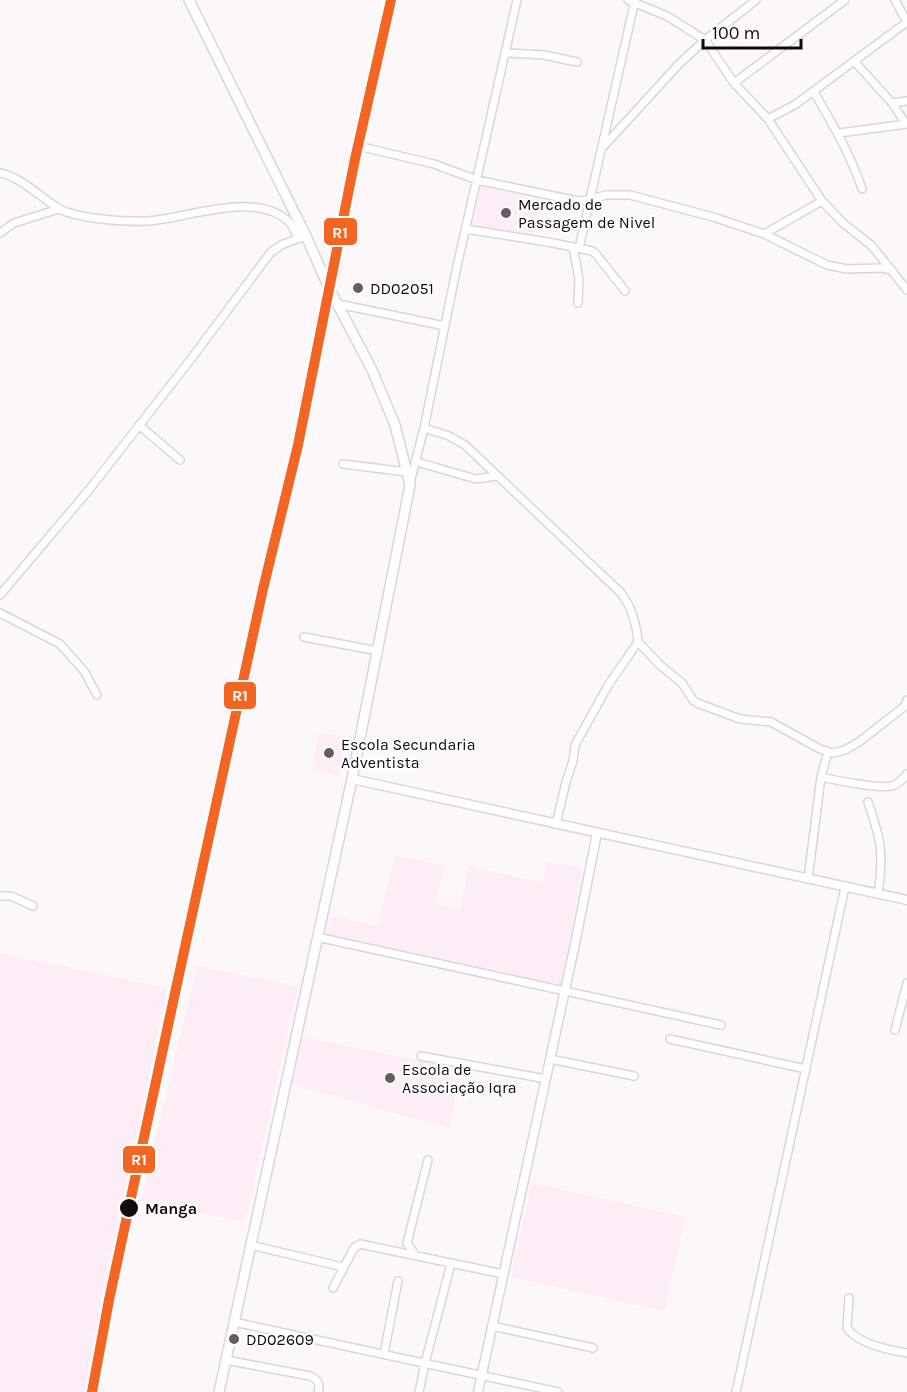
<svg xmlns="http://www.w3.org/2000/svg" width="907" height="1392" font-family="Karla,sans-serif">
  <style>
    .built { fill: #fdedf6 }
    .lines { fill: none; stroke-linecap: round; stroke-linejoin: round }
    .minor-casing { stroke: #ddd4d9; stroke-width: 10 }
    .tertiary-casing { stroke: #ddd4d9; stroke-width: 11 }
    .secondary-casing { stroke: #ddd4d9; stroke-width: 12 }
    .minor { stroke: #fffefe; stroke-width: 7 }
    .tertiary { stroke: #fffefe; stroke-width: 8 }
    .secondary { stroke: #fffefe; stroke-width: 9 }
    .rail-1-casing { stroke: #fff; stroke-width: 15 }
    .rail-1 { stroke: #f26522; stroke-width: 10 }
    .poi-dot { fill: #655c61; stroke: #fff; stroke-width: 2 }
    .stop-dot { fill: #13080e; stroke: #fff; stroke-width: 2 }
    .labels { text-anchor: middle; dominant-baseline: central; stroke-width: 4.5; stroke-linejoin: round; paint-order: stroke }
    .poi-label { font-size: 16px; fill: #13080e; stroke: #fff; text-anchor: start }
    .stop-label { font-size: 16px; font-weight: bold; fill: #13080e; stroke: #fff; text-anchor: start }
    .line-badge { stroke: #fff; stroke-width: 2 }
    .badge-label { font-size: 16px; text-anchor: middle; font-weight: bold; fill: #fff }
  </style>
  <rect width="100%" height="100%" fill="#fcf7fa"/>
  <path class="built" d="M480 184 542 200 533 236 472 226Z
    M319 732 346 737 339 776 312 769Z
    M395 855 445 866 435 904 460 910 469 866 542 883 548 862 582 867 562 985 325 934 331 916 378 926Z
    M0 953 167 988 84 1392H0Z
    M197 966 298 986 245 1222 141 1200Z
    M303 1037 461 1069 449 1128 292 1084Z
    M532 1183 685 1217 665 1311 511 1277Z"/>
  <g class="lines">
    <defs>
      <path id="minor" d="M628 0 667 16 705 40 734 83 845 0
        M895 0 907 22
        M506 53 544 55 577 62
        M854 61 892 103 906 124
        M734 83 768 119 796 104 907 22
        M814 92C833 125 850 153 862 189
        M892 103 907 101
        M768 119 822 201 843 223 872 246 907 290
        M839 133 907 124
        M362 147 434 164 477 180 573 200 583 201 606 195H630L713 217 764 234 827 265 847 269 882 268 892 270
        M603 147 679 64 705 40 756 0
        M0 173C21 177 40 197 58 208 75 219 128 222 148 221 189 218 256 190 289 222 293 226 296 233 298 238
        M465 229 548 242 592 251 596 254 625 291
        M0 233 14 223 59 209
        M764 234 822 201
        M573 247 579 279 578 303
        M579 248 635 0
        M338 304 445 326
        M139 425 180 460
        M424 428 449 436 465 445 621 593C631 606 637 625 638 642L609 684 575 745 573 761 566 782 556 824
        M417 462 476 479 496 476
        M343 464 407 472
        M410 483 424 428 456 271 517 0
        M0 595 88 491 191 359 271 252 283 244 306 236
        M0 613 60 644 84 671 97 695
        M304 637 378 651
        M638 642 660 665 682 683 693 700 697 703 740 719 771 722 820 749 833 753 845 750 859 742 905 706 907 700
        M821 777C834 780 880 789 892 786 898 784 903 779 907 774
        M868 802C881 840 884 854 878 894
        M808 879 821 777 828 752
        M0 896H11L33 906
        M317 937 721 1025
        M895 1030 907 983
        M670 1039 806 1069
        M421 1056 546 1079
        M550 1059 634 1076
        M250 1245 343 1267
        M416 1256 407 1243 428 1160
        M333 1288 354 1248 360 1244 503 1274
        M849 1298 847 1328C858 1344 888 1350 907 1353
        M234 1322 558 1392
        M492 1326 593 1348
        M384 1354 398 1281
        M226 1360 310 1376C317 1379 321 1383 318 1392
        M419 1392 425 1363 451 1264
        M736 1392 845 887"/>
      <path id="tertiary" d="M352 779 907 900
        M478 1392 575 944 597 833"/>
      <path id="secondary" d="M189 0 306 236 329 288 372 370 395 425 410 485 352 779 219 1392"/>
    </defs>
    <use href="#minor" class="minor-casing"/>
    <use href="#tertiary" class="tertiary-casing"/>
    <use href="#secondary" class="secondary-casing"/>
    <use href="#minor" class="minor"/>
    <use href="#tertiary" class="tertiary"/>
    <use href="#secondary" class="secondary"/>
    <defs>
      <path id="rail-1" d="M92 1392 109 1300 175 993 263 589 298 445 355 159 391 0"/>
    </defs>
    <use href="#rail-1" class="rail-1-casing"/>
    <use href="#rail-1" class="rail-1"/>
  </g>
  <g class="poi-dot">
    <circle cx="506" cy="213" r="6"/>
    <circle cx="358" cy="288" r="6"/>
    <circle cx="329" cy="753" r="6"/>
    <circle cx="390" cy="1078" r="6"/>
    <circle cx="234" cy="1339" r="6"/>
  </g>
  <circle class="stop-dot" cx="129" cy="1208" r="10"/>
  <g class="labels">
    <g class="poi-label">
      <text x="518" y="204">Mercado de<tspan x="518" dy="18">Passagem de Nivel</tspan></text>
      <text x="370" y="288">DD02051</text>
      <text x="341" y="744">Escola Secundaria<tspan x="341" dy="18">Adventista</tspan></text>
      <text x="402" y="1069">Escola de<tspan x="402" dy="18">Associação Iqra</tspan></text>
      <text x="246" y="1339">DD02609</text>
    </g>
    <g class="stop-label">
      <text x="145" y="1208">Manga</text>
    </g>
  </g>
  <g class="line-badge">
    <rect x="323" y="217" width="35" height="29" rx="6" fill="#f26522"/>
    <rect x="223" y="681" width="34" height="29" rx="6" fill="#f26522"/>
    <rect x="122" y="1145" width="34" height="29" rx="6" fill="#f26522"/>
  </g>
  <g class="badge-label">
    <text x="340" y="238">R1</text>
    <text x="240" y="701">R1</text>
    <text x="139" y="1165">R1</text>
  </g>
  <path d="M703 39v9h98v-9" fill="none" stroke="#13080e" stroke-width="3"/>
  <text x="712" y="39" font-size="18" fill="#13080e" stroke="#ffffff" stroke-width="4.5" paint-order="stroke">100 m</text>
</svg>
